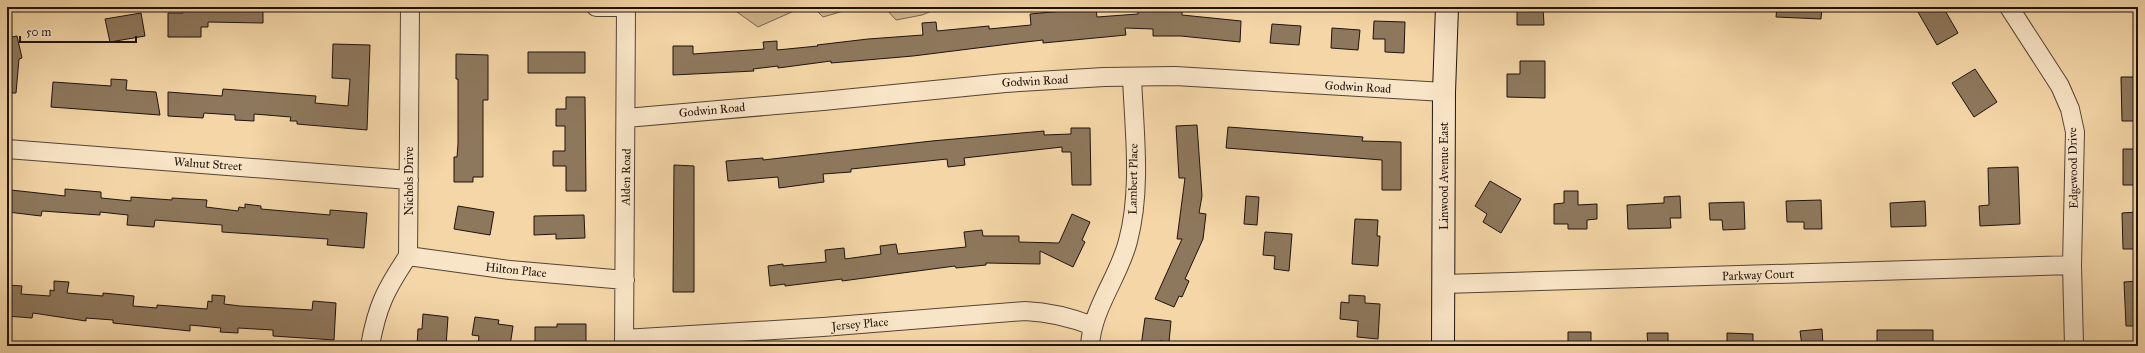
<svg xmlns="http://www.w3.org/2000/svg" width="2145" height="353" font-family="'IM FELL Great Primer',serif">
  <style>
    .green { fill: #d0b58d; stroke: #78644c }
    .building { fill: #8e785d; stroke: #1f130c }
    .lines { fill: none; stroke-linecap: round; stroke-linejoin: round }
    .minor-casing { stroke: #544433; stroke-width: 20 }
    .secondary-casing { stroke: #1f130c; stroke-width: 24 }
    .minor { stroke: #f8e4c6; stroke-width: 18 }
    .secondary { stroke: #f8e4c6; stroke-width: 22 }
    .labels { text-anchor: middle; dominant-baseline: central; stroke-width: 3; stroke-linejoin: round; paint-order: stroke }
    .street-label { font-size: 12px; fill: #1f130c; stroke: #f8e4c6 }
  </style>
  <rect width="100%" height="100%" fill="#f4d6a7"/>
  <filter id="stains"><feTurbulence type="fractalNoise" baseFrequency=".005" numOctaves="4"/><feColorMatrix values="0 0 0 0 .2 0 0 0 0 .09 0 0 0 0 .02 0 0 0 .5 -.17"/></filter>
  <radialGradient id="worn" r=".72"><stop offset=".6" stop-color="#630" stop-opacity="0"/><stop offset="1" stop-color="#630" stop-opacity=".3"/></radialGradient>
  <path class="green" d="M730 7H803L758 27Z
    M813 7H957L951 9 939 8 922 15 896 20 887 10 854 8 823 17Z"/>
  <path class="building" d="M183 7H263V23L208 22V27H201V37H168V13H183Z
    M1138 7H1182V15L1241 21 1240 42 1181 36H1153V29L1125 28 1126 35 1043 43V40L1017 43 913 56 831 63V61L778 68V66L753 69 754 71 673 75V46H693V54L764 49 763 42 777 41V50L818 46 817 45 868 39 923 35 922 23 936 22 937 31 989 26V29L1031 25 1030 14 1096 8 1097 17 1138 14Z
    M1517 7H1543L1544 25H1517Z
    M1777 7H1822L1821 19 1776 17Z
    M1915 7H1943L1958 33 1937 45Z
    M141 13 145 36 110 42 105 19Z
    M1374 21 1405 22 1404 53 1385 52V39H1373Z
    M1272 24 1301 26 1299 45 1270 43Z
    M1332 28 1360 30 1358 50 1331 48Z
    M17 36 22 58 19 59 16 93H7V38Z
    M333 44 370 45 367 130 297 124V121H290L291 117 254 114V121L235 120V115L204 113 203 118 168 116V92L222 96 223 89 316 96 315 103 348 106 350 79 332 78Z
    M528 52H585V73H528Z
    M456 54 488 55V100H483V177H473V182H454V157H457L458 144V79H456Z
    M1520 61H1545V98L1507 97V74H1520Z
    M1975 69 1997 102 1974 117 1952 83Z
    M2121 77H2138V121H2122Z
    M111 79 127 80 126 90 156 92 160 115 51 107 53 82 111 86Z
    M566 97H585L586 191H566V166H553V151H565V126H556V109H566Z
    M1197 125 1202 196 1199 213 1206 214 1203 239 1185 279 1189 281 1182 297 1179 296 1174 307 1155 299 1182 239H1177L1185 178H1179L1176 126Z
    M1228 127 1363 137 1362 141 1401 142V190H1382V160L1226 148Z
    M1071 128H1090L1091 185H1072L1071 152H1062V147L964 158 965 165 948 167 947 159 851 169V172L823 174 824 182 779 188 778 177 728 181 726 161 763 158V160L932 141 1044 131V135L1071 134Z
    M2123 149H2138V185H2123Z
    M674 165 694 166V292H673Z
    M2018 167 2020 224 1980 226 1979 206 1989 205 1988 168Z
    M1490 181 1521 199 1501 233 1483 222 1487 214 1475 206Z
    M65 189 101 192V198L131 201V197L172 200V198L207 200 206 207 238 211 239 207 245 208V204L261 206V209L330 215V210L367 213 364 248 327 245 328 239 222 232V225L155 220 154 227 127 225 128 215 100 212V215L42 211 41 216 8 212 11 190 65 196Z
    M1564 191H1578V205L1597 204V219L1587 220V229H1568V224H1554V204L1564 203Z
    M1246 196 1259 197 1257 225 1244 224Z
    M1680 196 1681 218H1670L1671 228 1628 229 1627 205 1664 203V197Z
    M1821 200 1822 229H1804V222H1787L1786 201Z
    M1925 201 1926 226 1891 227 1890 203Z
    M1744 202 1745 229 1723 230 1722 220H1710L1709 203Z
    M458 206 494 212 490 235 454 229Z
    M2138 212V249H2123L2122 213Z
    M1072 214 1090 222 1082 240 1085 242 1073 267 1040 251V264L986 263V265L956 268 955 266 842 281V279L785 286V284L770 286 768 266 783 264V266L826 262 825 250 844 248 845 259 881 254 880 246 896 244 898 254 966 247 964 232 982 230 983 236H1019V242L1059 243Z
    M584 215 585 238 556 239V234L534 235V216Z
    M1355 219 1378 220 1377 236H1380L1378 266 1352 264Z
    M1265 232 1292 234 1289 271 1274 269 1275 256 1263 255Z
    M54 281 69 282 67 293 103 296V293L134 296 133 306 157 308V305L207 309 208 301 212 302V295L225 296 224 304 240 306 312 310 313 301 336 303 334 340 273 336V330L238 328V333L220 332 221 328 190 325V331L113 323V320L86 318V321L33 313 32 318 7 316V285L22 286 21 294 50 296V290L54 291Z
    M2138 281V326H2126L2124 282Z
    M1349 295 1365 296V303L1380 304 1378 339 1357 337 1358 321 1340 319 1341 302 1349 303Z
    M423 314 448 317 446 346H417L418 329H422Z
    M475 317 499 320 498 324 513 326 510 346 478 344 479 336 472 335Z
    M1145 318 1171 321 1169 342 1160 341V346H1141Z
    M557 324H586V346L535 343V327H557Z
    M1822 329 1823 346H1802L1800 331Z
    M1877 330H1933V346H1877Z
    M1568 332H1591V346H1568Z
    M1647 333H1668V346H1648Z
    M1727 333 1753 334V346H1727Z"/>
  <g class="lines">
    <defs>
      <path id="minor" d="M596 7H626
        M2009 7 2060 86 2070 109 2075 132 2072 265 2074 346
        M626 118 823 101 1005 83 1104 77 1175 76 1444 92
        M7 149 409 180
        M408 256 510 270 625 280
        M1444 284 2072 265
        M624 339 823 327 1025 311C1049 312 1070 317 1093 326
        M370 346C377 306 386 289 408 256L410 7
        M624 346 626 7
        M1090 346C1092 308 1119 277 1128 241 1142 188 1134 130 1132 77"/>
      <path id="secondary" d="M1443 346 1444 92 1447 7"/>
    </defs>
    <use href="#minor" class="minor-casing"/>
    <use href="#secondary" class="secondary-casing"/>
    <use href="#minor" class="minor"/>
    <use href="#secondary" class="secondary"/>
  </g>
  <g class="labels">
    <g class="street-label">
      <text transform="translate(1035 81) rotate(-3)">Godwin Road</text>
      <text transform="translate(1358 87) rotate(3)">Godwin Road</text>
      <text transform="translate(712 110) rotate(-5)">Godwin Road</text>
      <text transform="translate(208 164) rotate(4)">Walnut Street</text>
      <text transform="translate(2073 168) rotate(-91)">Edgewood Drive</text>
      <text transform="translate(1444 176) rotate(-90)">Linwood Avenue East</text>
      <text transform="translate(626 177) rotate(-89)">Alden Road</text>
      <text transform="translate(1133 179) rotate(-89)">Lambert Place</text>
      <text transform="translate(409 181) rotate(-90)">Nichols Drive</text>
      <text transform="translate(516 270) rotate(6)">Hilton Place</text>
      <text transform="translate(1758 275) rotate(-2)">Parkway Court</text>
      <text transform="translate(860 324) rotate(-5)">Jersey Place</text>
    </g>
  </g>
  <rect width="2145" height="353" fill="none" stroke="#f4d6a7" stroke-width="24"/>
  <rect x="8" y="8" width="2129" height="337" fill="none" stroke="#1f130c" stroke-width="2"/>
  <rect x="12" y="12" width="2121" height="329" fill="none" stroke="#1f130c"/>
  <path d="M20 36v6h116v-6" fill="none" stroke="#1f130c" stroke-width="2"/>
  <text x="26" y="36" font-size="12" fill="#1f130c" stroke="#f8e4c6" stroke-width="3" paint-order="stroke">50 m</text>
  <rect width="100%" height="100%" filter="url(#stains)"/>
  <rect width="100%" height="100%" fill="url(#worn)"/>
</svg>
